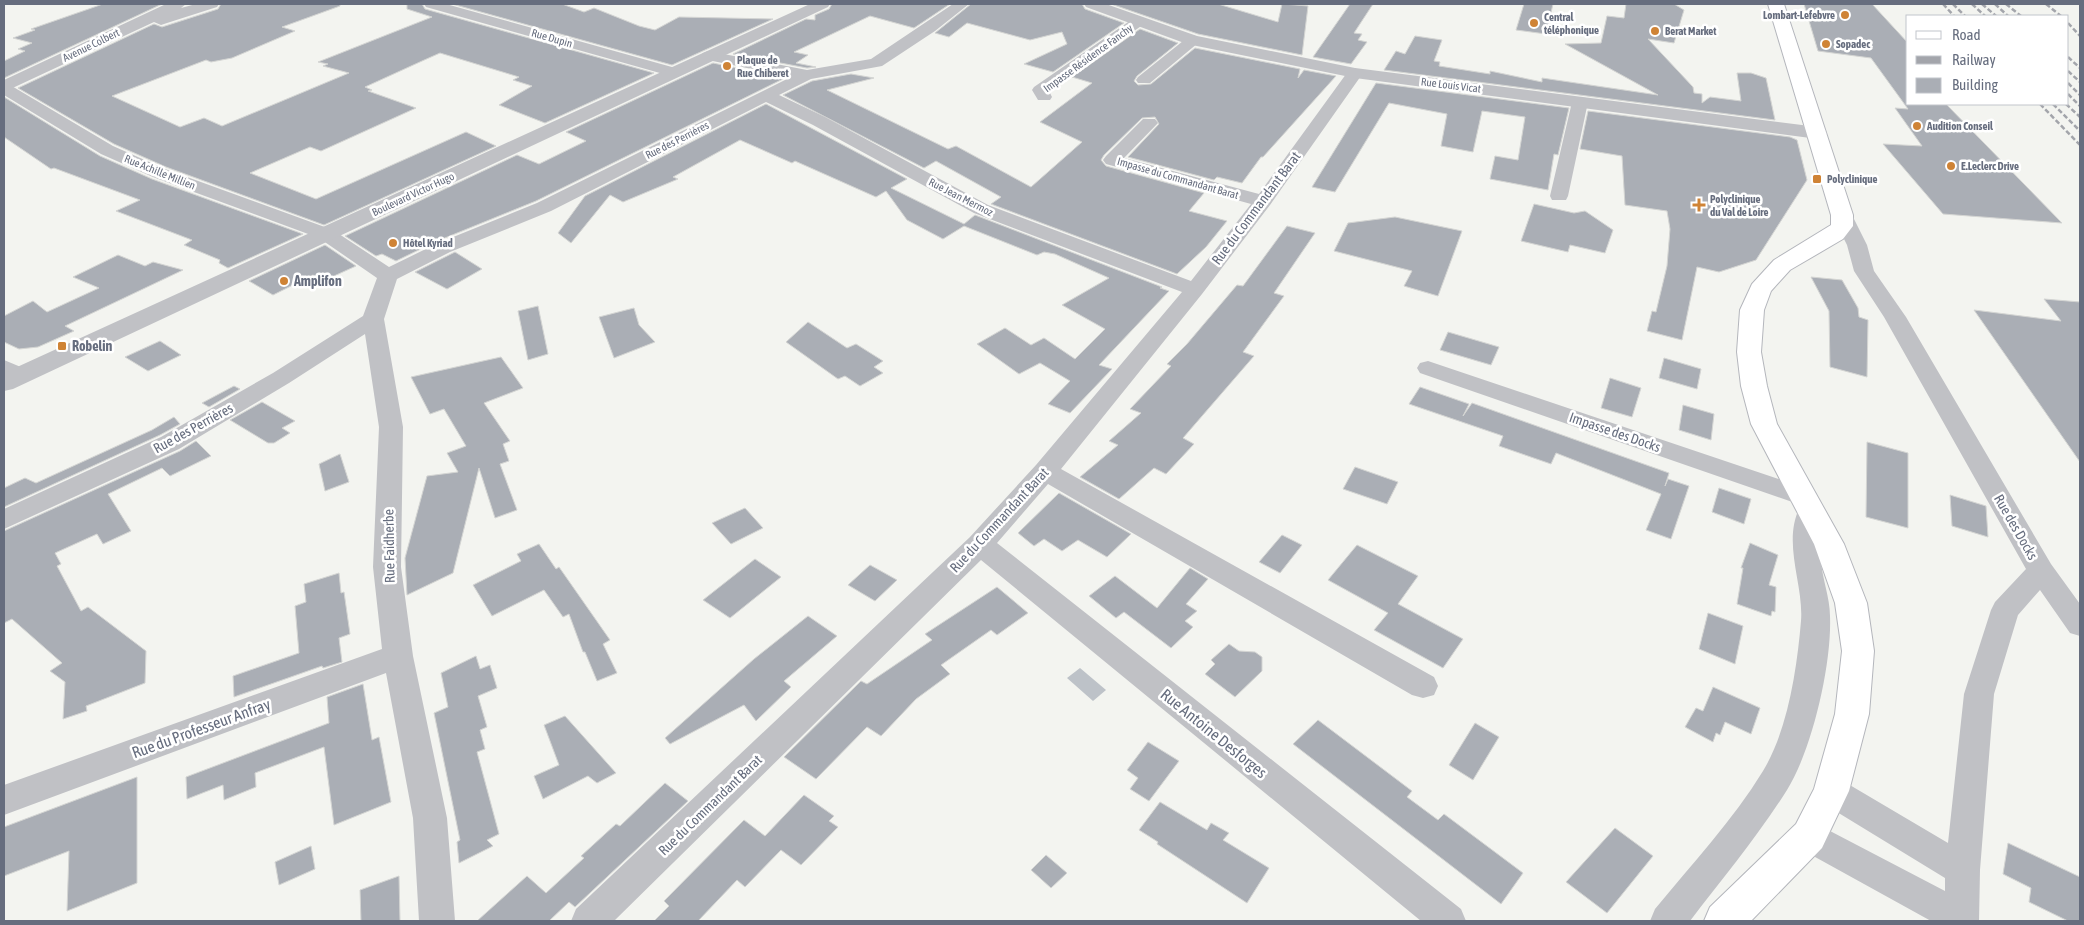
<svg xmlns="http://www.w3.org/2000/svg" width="2084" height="925" font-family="'Asap Condensed',sans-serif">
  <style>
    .water { fill: #bdc2c8 }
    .building { fill: #aaaeb5; stroke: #d4d5d3 }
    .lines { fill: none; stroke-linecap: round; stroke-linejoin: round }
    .secondary-casing { stroke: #b4b6bc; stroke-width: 2 }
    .minor { fill: #c0c1c5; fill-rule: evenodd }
    .tertiary { fill: #c0c1c5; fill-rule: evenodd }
    .secondary { fill: #fff; fill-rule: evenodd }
    .rail { stroke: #a3a5ab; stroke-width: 2.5; stroke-dasharray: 5 2.5; stroke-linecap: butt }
    .poi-dot { fill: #cf8335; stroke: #fff; stroke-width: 2 }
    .labels { text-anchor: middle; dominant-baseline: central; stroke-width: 5; stroke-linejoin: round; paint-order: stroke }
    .far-poi-label { font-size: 11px; font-weight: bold; fill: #666d7e; stroke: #fff; text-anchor: start }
    .far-street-label { font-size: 11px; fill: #666d7e; stroke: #fff }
    .street-label { font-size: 14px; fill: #666d7e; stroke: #fff }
    .poi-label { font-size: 14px; font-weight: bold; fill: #666d7e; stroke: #fff; text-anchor: start }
    .near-street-label { font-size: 16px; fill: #666d7e; stroke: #fff }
  </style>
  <rect width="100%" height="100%" fill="#f3f4f0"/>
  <path class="water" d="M1080 668 1106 690 1093 701 1067 678Z"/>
  <path class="building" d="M103 4H162L4 78V61L25 51 18 49 32 43 13 38 35 30 31 29Z
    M221 4H340V6L282 27 295 31 232 58 211 62 206 60 112 96 180 127 204 118 222 126 349 73 323 66 328 64 318 62 432 17 407 9V4H422L425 9 654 73 545 123 499 105 532 86 513 80 519 77 440 53 422 61 365 87 372 90 368 91 416 108 321 151 310 147 250 173 316 199 466 132 496 146 324 225 166 167 114 144 18 88 154 24 162 27 218 9Z
    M452 4H562L584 12 594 8 639 26 655 30 679 17 773 19 672 65Z
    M832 4H950L914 28 870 16 794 52 808 55 796 63 816 67 807 68 733 54 806 19 815 20V15L829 9Z
    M971 4H1082L1085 9 1124 23 1053 72 1024 64 1067 44 1062 32 1030 40 967 23 949 37 935 33Z
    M1111 4H1218L1278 22 1282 4 1308 6 1302 55 1198 34Z
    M1350 4H1373L1354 33 1362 34 1358 40 1367 42 1351 64 1313 57Z
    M1524 4H1553L1546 34 1516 30Z
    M1626 4H1674L1684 10 1674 43 1648 39 1693 87 1694 93 1702 94V103L1710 97 1741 101 1737 73H1751L1766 78 1775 120 1384 70 1396 51 1405 54 1415 36 1442 40 1434 61 1440 62 1439 66 1490 74V71L1542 82V78L1658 95 1565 44 1601 43 1607 16 1624 18Z
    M1804 4H1872L1908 43V104H1946L2062 223 1943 214 1883 144 1922 146 1895 108 1908 109 1871 58 1818 51Z
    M1140 29 1178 43 1137 76 1134 81 1138 85 1151 84 1195 48 1300 69 1298 78 1304 70 1336 76 1263 157H1261L1242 183 1217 177 1214 180 1128 157 1159 124 1155 117 1142 118 1104 155 1101 160 1106 166 1204 193 1189 211 1227 221 1206 247 1177 274 991 204 1001 197 936 161 924 168 783 95 812 81 851 74 874 78 827 90 948 149 956 146 1031 187 1082 142 1040 122 1092 83 1072 77Z
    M713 63 785 78 536 201 435 242 396 261 382 254 376 256 345 236 517 155 539 164 586 141 566 132Z
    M1376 83 1569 108 1558 155 1554 154 1548 190 1490 179 1495 156 1518 160 1525 117 1482 111 1473 152 1441 146 1447 114 1389 103 1335 192 1312 187Z
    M4 97 100 156 152 179 303 234 228 268 219 263 220 260 184 245 192 240 116 211 140 200 54 168 51 169 4 137Z
    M766 104 907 179 891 188 964 224 975 215 1162 287 1160 288 1169 291 1099 365 1112 369 1070 413 1048 404 1070 381 1040 363 1019 374 977 344 1005 328 1031 345 1044 338 1075 359 1105 329 1062 305 1109 278 1055 254 1044 252 1037 255 964 226 943 239 907 220 886 191 876 197 795 161 792 163 740 140 673 177 678 179 623 202 610 195 571 243 558 233 585 196Z
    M1588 111 1790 137 1797 140 1807 180 1756 260 1719 272 1697 267 1682 340 1647 331 1652 311 1656 312 1667 266 1670 229 1667 211 1625 205 1622 156 1580 149Z
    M1534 204 1574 213 1585 211 1613 230 1605 253 1570 245 1568 252 1521 241Z
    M1395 217 1462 231 1438 296 1404 286 1412 271 1334 251 1348 223Z
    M1287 226 1315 233 1274 293 1284 296 1243 352 1254 356 1183 438 1194 444 1166 474 1154 468 1119 499 1080 477 1118 445 1109 441 1141 413 1130 409 1171 366 1167 364 1187 344 1237 285 1243 286Z
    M325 245 356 266 323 281 313 275 273 295 249 281Z
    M455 252 482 269 447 289 415 272Z
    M118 255 145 266 153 262 183 270 65 326 74 331 38 347 19 349 4 342V316L33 301 47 312 99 288 73 277Z
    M1811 277 1842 280 1858 308 1859 317 1868 320 1867 377 1830 367 1829 311Z
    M2044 299 2080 302V462L1974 310 2061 321Z
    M538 306 548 354 528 360 518 311Z
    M634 308 639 325 655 342 614 358 599 317Z
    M808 322 847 348 856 344 883 361 874 367 883 373 860 386 845 376 838 379 786 342Z
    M1448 332 1499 347 1491 365 1440 350Z
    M160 341 181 355 148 371 125 357Z
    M501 357 523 388 484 403 510 441 503 444 509 461 500 464 517 510 495 518 479 468 453 573 407 595 405 558 427 476 458 472 447 453 466 446 444 409 430 414 411 377Z
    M1664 358 1701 369 1697 389 1659 378Z
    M1610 378 1641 388 1632 417 1601 408Z
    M234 386 240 389 209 407 202 403Z
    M1420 387 1469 404 1463 416 1472 403 1669 473 1665 486 1668 479 1689 486 1671 539 1646 530 1661 494 1556 453 1551 464 1499 446 1503 436 1409 404Z
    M262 402 295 421 282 428 290 433 274 443H268L230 420Z
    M1683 405 1714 414 1711 440 1679 430Z
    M174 417 180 424 160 435 4 507V488L25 478 36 483 152 430Z
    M196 441 211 456 170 476 162 468 108 494 131 531 103 544 97 534 55 553 61 564 57 566 81 611 88 607 146 651 145 683 86 706 87 711 63 719 65 682 50 671 62 663 12 619 4 623V531L180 451Z
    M1867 442 1908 453V528L1866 517Z
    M340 454 349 482 325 491 319 464Z
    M1355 467 1398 482 1387 504 1343 489Z
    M1719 488 1751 499 1744 524 1712 512Z
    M1059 493 1131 534 1107 557 1078 540 1062 551 1044 539 1034 546 1018 533Z
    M1950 495 1986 506 1988 537 1952 526Z
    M745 508 763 528 731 544 712 523Z
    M1282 535 1302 545 1280 573 1259 562Z
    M1750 543 1778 555 1769 585 1776 587 1775 612 1772 611 1771 616 1737 604 1743 568H1741Z
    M539 544 556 569 559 567 610 640 603 644 617 673 597 681 585 652H583L569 614 563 617 544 590 492 616 473 585 521 561 517 554Z
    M1357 545 1418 576 1398 604 1463 639 1443 668 1374 630 1388 613 1328 580Z
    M755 559 781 577 730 618 703 600Z
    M870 565 897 580 875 601 848 585Z
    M1190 568 1208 579 1186 604 1197 611 1185 621 1193 627 1171 648 1124 612 1116 618 1089 596 1115 576 1157 608Z
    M339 573 341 593 344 592 350 634 339 638 342 662 323 668 322 666 234 697 233 676 299 653 295 606 306 602 304 584Z
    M997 587 1028 613 997 635 991 630 941 665 950 674 916 699 881 736 867 727 816 779 784 757 861 681 867 684 932 640 925 634Z
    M1708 613 1743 626 1735 664 1699 649Z
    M808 616 837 636 784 681 791 687 756 721 744 705 670 744 665 738 754 659Z
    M1229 644 1239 651 1255 652 1262 657V671L1235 697 1205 674 1215 664 1211 660Z
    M476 656 480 669 490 665 497 688 478 696 487 727 480 730 485 749 477 752 499 834 487 840 493 846 459 863 457 842 460 840 434 713 448 707 441 673Z
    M363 684 372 740 379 737 391 802 334 825 324 747 255 773 256 787 224 800 223 785 187 799 186 777 329 723 327 697Z
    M1713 687 1760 708 1751 734 1725 722 1720 735 1716 733 1713 742 1685 727 1696 708 1703 711Z
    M565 716 616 773 597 783 588 776 543 799 534 776 559 765 544 725Z
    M1318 720 1412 791 1407 797 1438 820 1444 814 1523 873 1501 904 1293 744Z
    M1475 723 1499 737 1473 780 1449 765Z
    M1148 742 1179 761 1149 801 1130 789 1138 778 1127 770Z
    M137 777V883L67 911 69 851 4 876V827Z
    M665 783 688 801 575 907 569 902 549 921H477L527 876 546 893 584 858 581 856 616 824 620 826Z
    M804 795 834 816 829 821 838 827 801 865 781 850 745 887 737 880 698 921H654L669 906 664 901 744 820 765 836Z
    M1160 802 1207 830 1211 823 1229 833 1223 840 1269 868 1247 903 1157 844 1158 842 1139 830Z
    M1615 828 1653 856 1607 913 1566 882Z
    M2008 843 2080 877V921H2068L2029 902 2031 888 2003 874Z
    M311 846 315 869 279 885 275 862Z
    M1046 855 1067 873 1051 888 1031 870Z
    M399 876 400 921H361L360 890Z"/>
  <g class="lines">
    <defs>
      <path id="secondary" d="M1768 4H1784L1853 215V226L1843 239 1790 270 1771 291 1764 310 1761 352 1767 386 1777 424 1844 544 1867 603 1874 651 1869 714 1849 791 1822 848 1751 921H1704L1710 907 1796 824 1814 789 1835 714 1842 651 1835 603 1814 544 1751 424 1741 386 1737 352 1740 310 1752 284 1774 260 1831 225V215Z"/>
    </defs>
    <use href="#secondary" class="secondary-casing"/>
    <path class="minor" d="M424 4H446L679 69 681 72 673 77 667 75 426 7Z
      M953 4H969L935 31 882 66 811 79 779 95 825 117 988 205 1191 281 1251 204 1106 164 1103 160 1106 156 1143 119H1155L1158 123 1124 158 1259 194 1349 70 1355 68 1363 73 1270 205 1202 294 1061 469 1434 677 1438 686 1434 695 1423 698 1412 695 1048 484 997 543 1461 909 1466 921H1421L981 560 614 921H571L576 909 970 537 1036 465 1182 292 974 213 813 125 766 102 551 211 450 252 397 279 384 319 403 427 401 567 413 656 447 818 455 921H419L413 818 386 673 4 815V785L382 649 373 567 379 427 365 334 289 383 179 449 4 529V509L161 437 273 373 363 316 377 278 319 238 153 177 101 154 4 95V83L10 85 113 146 165 169 333 230 389 267 436 244 537 203 791 77 703 59 700 56 703 53 708 51 807 70 871 59Z
      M1139 17 1146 21 1144 24 1049 91 1052 97 1050 100H1038L1032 90 1034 87 1134 18Z
      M1193 35 1198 37 1201 40 1198 43 1150 83H1138L1136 80 1138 77 1188 37Z
      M1580 97 1586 98 1588 102 1568 196 1566 200H1552L1550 196 1572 102 1574 98Z
      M1842 209 1849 211 1852 215 1867 245 1874 271 1906 317 2051 564 2080 604V636L2070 633 2040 590 2018 615 1994 694 1980 870 1979 921H1931L1797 847 1792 836 1797 825 1809 820 1945 891V878L1819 801 1815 791 1819 781 1831 776 1843 781 1948 843 1964 694 1991 610 1995 602 2026 569 1884 317 1854 271 1847 245 1832 215 1835 211Z
      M4 360 28 370 31 375 28 380 20 382 4 376Z
      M1428 361 1811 490 1815 496 1811 502 1820 504 1824 511C1822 527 1819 543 1821 560 1822 579 1830 597 1830 616 1832 664 1812 750 1787 790 1758 836 1723 878 1690 921H1650L1655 909C1692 864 1733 820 1763 771 1788 730 1797 668 1801 621 1804 584 1781 541 1801 505L1420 373 1417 368 1420 363Z"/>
    <path class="tertiary" d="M166 4H186L181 8 196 4H219L217 7 167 23 161 25 154 22 4 92V80Z
      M810 4H830L828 7 13 389 4 391V373Z
      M1084 4H1106L1197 36 1355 68 1818 127 1825 129 1827 133 1825 137 1818 139 1355 78 1187 44 1086 7Z"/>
    <use href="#secondary" class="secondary"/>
    <path class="rail" d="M1943 4 1954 16
      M1953 4 1965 16
      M1972 4 1985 16
      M1982 4 1996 16
      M1995 4 2008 16
      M2006 4 2021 16
      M2046 4 2061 16
      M2068 23 2080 36
      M2068 57 2080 68
      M2068 71 2080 82
      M2068 83 2080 95
      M2068 94 2080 106
      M2040 104 2080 145
      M2053 104 2080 131
      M2066 104 2080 117"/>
  </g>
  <g class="poi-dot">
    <circle cx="1845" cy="15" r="5"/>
    <circle cx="1534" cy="23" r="5"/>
    <circle cx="1655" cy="31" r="5"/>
    <circle cx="1826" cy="44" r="5"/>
    <circle cx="727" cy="66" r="5"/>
    <circle cx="1917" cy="126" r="5"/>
    <circle cx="1951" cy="166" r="5"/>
    <rect x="1812" y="174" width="10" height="10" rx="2.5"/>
    <path d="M1696.5 197.5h5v5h5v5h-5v5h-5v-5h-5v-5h5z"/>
    <circle cx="393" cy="243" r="5"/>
    <circle cx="284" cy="281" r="5"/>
    <rect x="57" y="341" width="10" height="10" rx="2.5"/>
  </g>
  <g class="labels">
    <g class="far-poi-label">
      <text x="1835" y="15" text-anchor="end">Lombart-Lefebvre</text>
      <text x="1544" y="17">Central<tspan x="1544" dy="13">téléphonique</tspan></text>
      <text x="1665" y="31">Berat Market</text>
      <text x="1836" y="44">Sopadec</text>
      <text x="737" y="60">Plaque de<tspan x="737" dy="13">Rue Chiberet</tspan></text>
      <text x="1927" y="126">Audition Conseil</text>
      <text x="1961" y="166">E.Leclerc Drive</text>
      <text x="1827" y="179">Polyclinique</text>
      <text x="1710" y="199">Polyclinique<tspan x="1710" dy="13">du Val de Loire</tspan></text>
      <text x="403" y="243">Hôtel Kyriad</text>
    </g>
    <g class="far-street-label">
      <text transform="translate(552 38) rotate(16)">Rue Dupin</text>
      <text transform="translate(91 45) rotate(-26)">Avenue Colbert</text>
      <text transform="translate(1088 58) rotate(-36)">Impasse Résidence Fanchy</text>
      <text transform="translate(1451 85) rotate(7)">Rue Louis Vicat</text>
      <text transform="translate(677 140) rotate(-27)">Rue des Perrières</text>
      <text transform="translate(160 172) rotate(22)">Rue Achille Millien</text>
      <text transform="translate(1178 178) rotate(16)">Impasse du Commandant Barat</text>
      <text transform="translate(413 194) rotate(-25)">Boulevard Victor Hugo</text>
      <text transform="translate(961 197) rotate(27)">Rue Jean Mermoz</text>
    </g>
    <g class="street-label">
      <text transform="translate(1256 208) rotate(-53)">Rue du Commandant Barat</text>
      <text transform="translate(193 428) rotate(-29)">Rue des Perrières</text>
      <text transform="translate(1615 432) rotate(19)">Impasse des Docks</text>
      <text transform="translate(999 520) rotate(-47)">Rue du Commandant Barat</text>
      <text transform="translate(2016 527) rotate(60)">Rue des Docks</text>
      <text transform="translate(389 546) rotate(-91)">Rue Faidherbe</text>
      <text transform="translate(710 805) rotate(-44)">Rue du Commandant Barat</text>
    </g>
    <g class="poi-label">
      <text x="294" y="281">Amplifon</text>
      <text x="72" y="346">Robelin</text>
    </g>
    <g class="near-street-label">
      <text transform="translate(201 728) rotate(-20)">Rue du Professeur Anfray</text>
      <text transform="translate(1214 733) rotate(39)">Rue Antoine Desforges</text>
    </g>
  </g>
  <rect width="2084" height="925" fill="none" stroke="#666d7e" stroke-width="10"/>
  <rect x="1906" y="15" width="162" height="90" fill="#ffffff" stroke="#c2c5cb"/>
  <rect x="1916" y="31" width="25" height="8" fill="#ffffff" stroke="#c2c5cb"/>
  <text x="1952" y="40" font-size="15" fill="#666d7e">Road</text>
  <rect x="1916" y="56" width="25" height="8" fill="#a3a5ab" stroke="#c2c5cb"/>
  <text x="1952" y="65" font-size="15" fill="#666d7e">Railway</text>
  <rect x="1916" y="78" width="25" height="15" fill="#aaaeb5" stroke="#c2c5cb"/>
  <text x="1952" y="90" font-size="15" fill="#666d7e">Building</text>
</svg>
